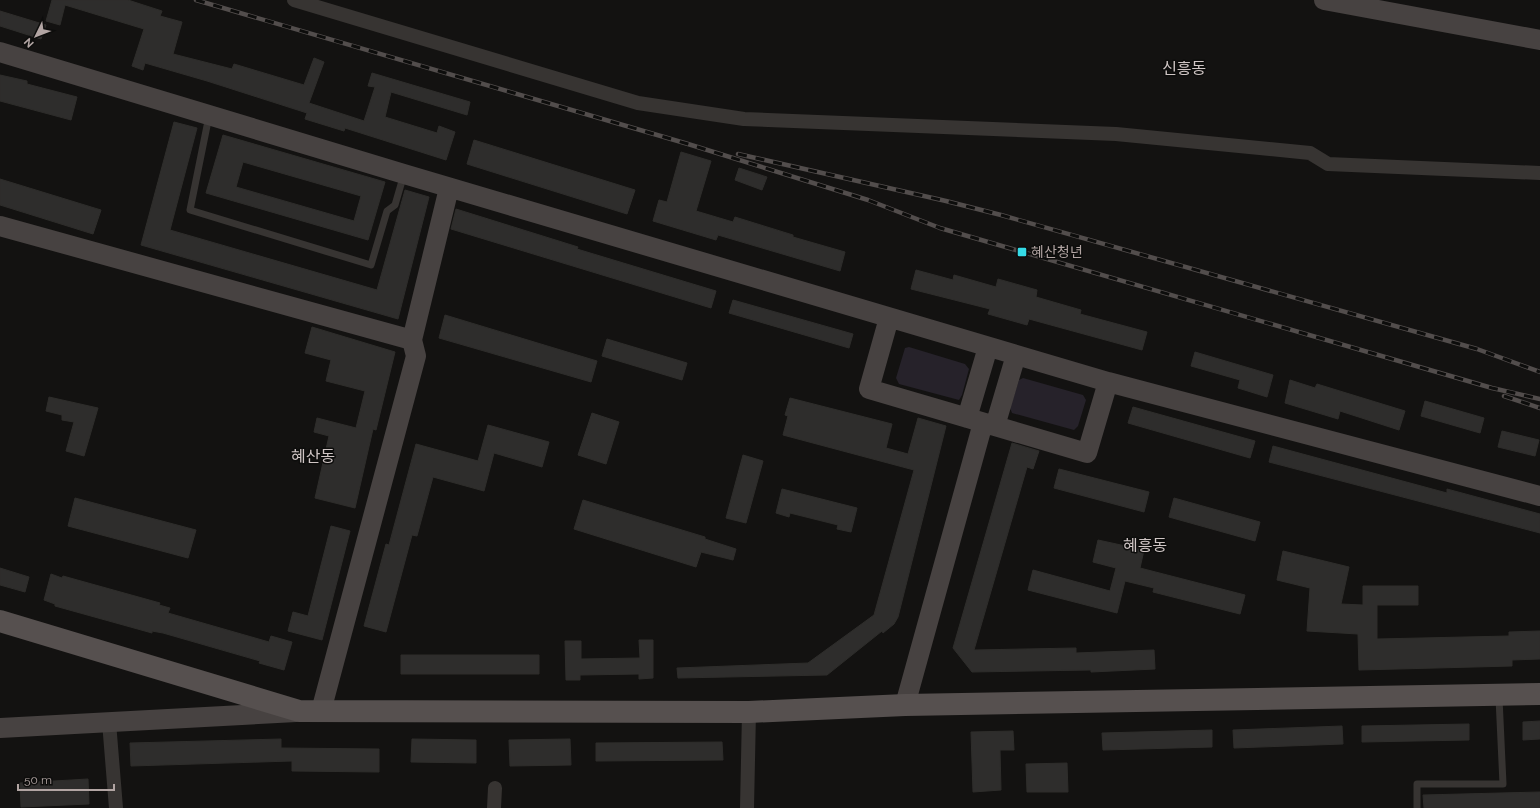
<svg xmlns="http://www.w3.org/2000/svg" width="1540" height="808" font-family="Raleway,'Noto Sans KR',sans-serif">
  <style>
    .green { fill: #26222a }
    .building { fill: #2e2d2c; stroke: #2e2d2b; fill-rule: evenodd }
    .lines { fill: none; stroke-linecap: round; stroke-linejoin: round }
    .lane { stroke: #373432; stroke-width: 7 }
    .street { stroke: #373432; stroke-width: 14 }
    .secondary { stroke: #474241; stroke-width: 20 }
    .primary { stroke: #56504f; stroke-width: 22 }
    .rail-casing { stroke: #524d4c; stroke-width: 4.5 }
    .rail { stroke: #0d0d0c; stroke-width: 3; stroke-dasharray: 9; stroke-linecap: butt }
    .poi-dot { fill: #35dbe7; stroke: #0d0d0c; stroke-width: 1.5 }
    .labels { text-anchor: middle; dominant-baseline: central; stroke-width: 3; stroke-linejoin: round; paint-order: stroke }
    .poi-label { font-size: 14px; fill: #b2a5a3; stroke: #0d0d0c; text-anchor: start }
    .quarter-label { font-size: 16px; fill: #cfc5c4; stroke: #0d0d0c }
  </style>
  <rect width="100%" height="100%" fill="#131211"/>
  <path class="green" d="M909 347 965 364 969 369 962 395 959 400 899 384 896 378 905 348Z
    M1023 378 1083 395 1086 400 1078 426 1074 430 1012 413 1010 408 1019 380Z"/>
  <path class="building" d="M52 0H128L162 11 160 16 182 22 173 54 232 69 234 64 304 85 314 58 324 62 309 103 364 121 375 87 368 86 372 73 470 102 467 115 391 92 385 117 437 133 439 126 455 132 446 160 345 128 344 131 305 119 307 113 207 81 145 63 143 70 132 66 144 29 65 5 60 25 46 21Z
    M0 11 46 25 41 39 0 26Z
    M0 75 27 81V84L77 97 71 120 0 101Z
    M174 122 197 128 170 230 377 290 405 190 429 197 398 319 141 245Z
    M223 135 385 182 368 240 206 193ZM243 162 361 196 354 221 236 187Z
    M474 140 635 190 627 214 467 164Z
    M681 152 711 161 696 211 733 222 735 217 793 235V237L845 252 840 271 718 235 716 240 653 221 659 200 667 202Z
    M739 168 767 177 762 190 735 180Z
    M0 179 101 210 93 234 0 205Z
    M456 209 578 247 577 249 716 291 711 308 451 229Z
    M916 270 953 280 954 275 996 287 998 279 1037 290 1036 297 1081 310 1080 314 1147 332 1142 350 1029 319 1027 325 988 314 990 309 911 289Z
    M733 300 853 334 849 348 729 313Z
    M445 315 597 361 591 382 439 338Z
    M312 327 395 352 376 430 373 429 355 508 315 498 329 436 314 432 317 418 356 428 365 391 326 381 331 360 305 353Z
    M607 339 687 363 682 380 602 356Z
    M1195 352 1273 375 1267 397 1238 388 1240 380 1191 366Z
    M1290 380 1315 388 1317 384 1405 411 1399 430 1340 411 1338 419 1285 403Z
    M49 397 98 408 84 456 66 451 74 422 62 420V415L46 411Z
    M790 398 892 424 886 448 908 454 918 418 946 426 898 617 894 624 883 633 882 631 827 675 678 678 677 668 808 663 874 615 914 470 783 435 788 416 785 415Z
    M1425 401 1484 418 1480 433 1421 416Z
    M1133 407 1255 441 1250 458 1128 423Z
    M592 413 619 422 606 464 578 455Z
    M488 425 549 442 542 467 494 453 484 491 433 477 417 536 412 535 386 632 364 626 386 544 389 545 416 444 478 461Z
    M1502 431 1539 440 1535 456 1498 447Z
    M1012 443 1039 451 1033 469 1027 467 974 650 1076 648V653L1154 650 1155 669 1091 672V670L972 672 953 648Z
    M1273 446 1447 493V489L1540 514V533L1269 462Z
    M743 455 763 461 746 523 726 518Z
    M1059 469 1149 492 1144 512 1054 488Z
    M782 489 857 508 851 532 837 529 838 525 790 513 789 517 776 513Z
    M75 498 196 530 188 558 68 526Z
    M1174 498 1260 522 1255 541 1169 517Z
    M583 500 705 537V539L736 549 733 560 701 552 696 567 574 529Z
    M331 526 350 531 322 640 288 631 293 612 308 616Z
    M1098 540 1144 550 1140 568 1245 595 1240 614 1153 592 1154 588 1125 581 1117 613 1028 590 1033 570 1110 591 1116 568 1093 562Z
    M1283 551 1349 567 1341 604 1363 605V586H1418V605H1377V639L1509 636V632L1540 631V659L1512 660V666L1359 670 1358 634 1307 631 1310 588 1277 580Z
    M0 568 29 577 25 592 0 585Z
    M51 574 62 578 63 576 160 603 159 605 170 608 168 613 269 642 271 636 292 642 284 670 259 663 260 661 163 633 152 631V633L55 606V604L44 600Z
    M639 640H653V678L639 679V674L580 675V680H566L565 641H581V659L640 658Z
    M401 655H539V674H401Z
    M1540 721V739L1523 740V722Z
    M1469 724V740L1362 742V726Z
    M1342 726 1343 744 1234 748 1233 730Z
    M1212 730V747L1103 750 1102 733Z
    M1013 731 1014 750H1000L1001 790 973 792 971 732Z
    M281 739V748L379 749V772L292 771V761L131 766 130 743Z
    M412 739 476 740V763L411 762Z
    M570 739 571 765 510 766 509 740Z
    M722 742 723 760 596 761V743Z
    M1067 763 1068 792H1027L1026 764Z
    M88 779 89 804 21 807 20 783Z
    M1540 792V808H1424L1423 795Z"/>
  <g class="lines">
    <path class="lane" d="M209 116 190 210 371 265 387 211 395 205 404 174
      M1417 808V784H1503L1499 698"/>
    <path class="street" d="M294 0 638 103 744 119 1116 134 1310 153 1328 164 1540 173
      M109 722 116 808
      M494 808 495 788
      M747 808 749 712"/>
    <path class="secondary" d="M1324 0 1540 40
      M0 52 404 174 1108 382 1540 496
      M0 226 412 340
      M889 318 869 389 1087 453 1108 382
      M967 418 988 347
      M995 426 1016 355
      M905 705 983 423
      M321 711 416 356 412 340 449 188
      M0 728 296 712"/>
    <path class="primary" d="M0 621 299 711 749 712 905 705 1540 694"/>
    <defs>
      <path id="rail" d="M196 0 688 144 868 200 940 228 1492 388 1540 399
        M738 154 946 201 1001 215 1477 349 1540 372
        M1504 396 1540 408"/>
    </defs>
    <use href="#rail" class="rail-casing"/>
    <use href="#rail" class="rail"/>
  </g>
  <rect class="poi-dot" x="1017" y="247" width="10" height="10" rx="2"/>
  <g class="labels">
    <g class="poi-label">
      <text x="1031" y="252">혜산청년</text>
    </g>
    <g class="quarter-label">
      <text x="1184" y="68">신흥동</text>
      <text x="313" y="456">혜산동</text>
      <text x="1145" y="545">혜흥동</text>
    </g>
  </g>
  <g transform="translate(36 36) rotate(227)" stroke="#0d0d0c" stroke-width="3" paint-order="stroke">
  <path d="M0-3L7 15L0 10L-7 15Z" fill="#b2a5a3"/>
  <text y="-6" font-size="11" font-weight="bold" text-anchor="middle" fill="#b2a5a3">N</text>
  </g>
  <path d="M18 784v6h96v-6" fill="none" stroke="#b2a5a3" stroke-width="2"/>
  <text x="24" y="784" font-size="12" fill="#b2a5a3" stroke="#0d0d0c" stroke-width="3" paint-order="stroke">50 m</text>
</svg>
